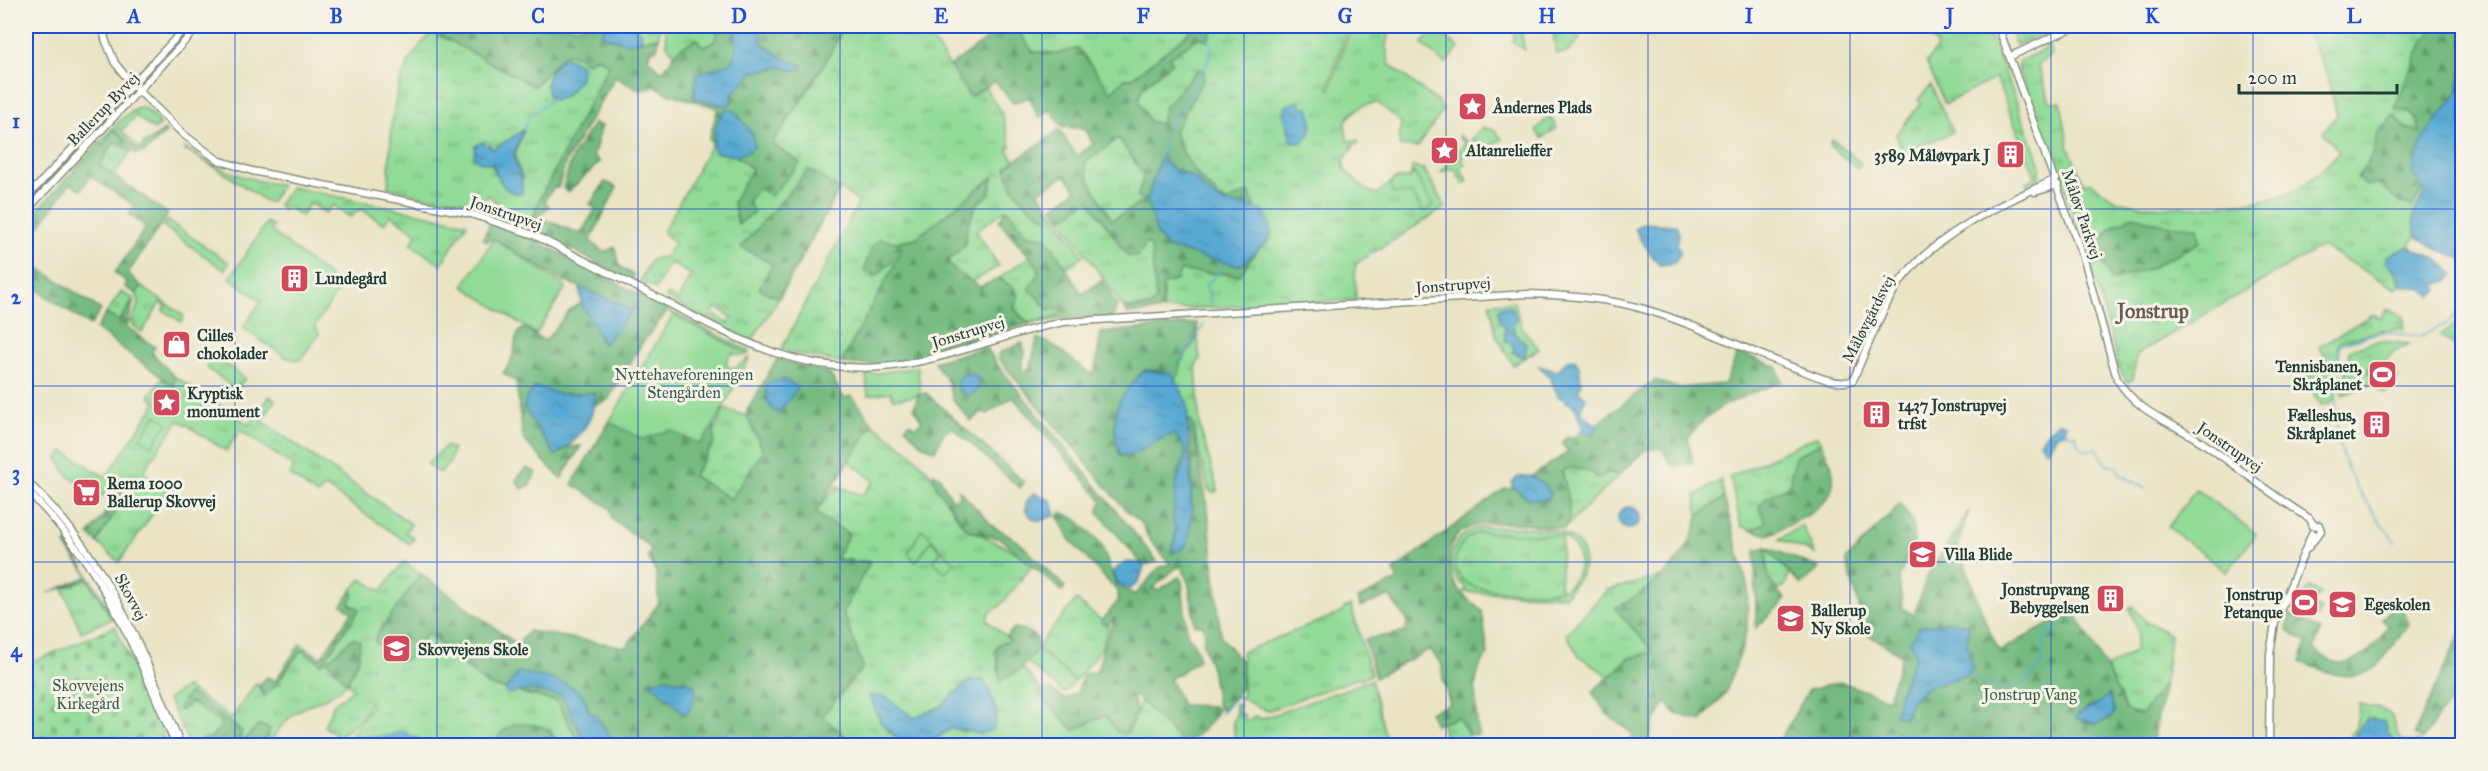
<svg xmlns="http://www.w3.org/2000/svg" width="2488" height="771" font-family="'IM FELL Great Primer',serif">
  <style>
    .grass { fill: url(#grass-tufts); stroke: #588c66; stroke-width: 1.5; fill-rule: evenodd }
    .forest { fill: url(#forest-firs); stroke: #4a7c5a; stroke-width: 1.5; fill-rule: evenodd }
    .cemetery { fill: url(#cemetery-stones); stroke: #588c66; stroke-width: 1.5 }
    .garden { fill: #91db97; stroke: #588c66; stroke-width: 1.5; fill-rule: evenodd }
    .water { fill: url(#water-ripples); stroke: #3c7384; stroke-width: 1.5 }
    .lines { fill: none; stroke-linecap: round; stroke-linejoin: round }
    .stream { stroke: #59a9d3; stroke-width: 1.5 }
    .secondary-casing { stroke: #84907c; stroke-width: 9 }
    .secondary { stroke: #fff; stroke-width: 6 }
    .grid { fill: none; stroke: #1d4ed8; stroke-width: 1.5; stroke-opacity: 0.55 }
    .labels { text-anchor: middle; dominant-baseline: central; stroke-width: 6; stroke-linejoin: round; paint-order: stroke }
    .poi-label { font-size: 16px; font-weight: bold; fill: #1f3d34; stroke: #f7f3e8; text-anchor: start }
    .street-label { font-size: 16px; fill: #1f3d34; stroke: #f7f3e8 }
    .park-label { font-size: 16px; fill: #365d48; stroke: #f7f3e8 }
    .quarter-label { font-size: 20px; font-weight: bold; fill: #685d54; stroke: #f7f3e8 }
    .neatline { fill: none; stroke: #1d4ed8; stroke-width: 2 }
    .grid-label { font-size: 20px; text-anchor: middle; font-weight: bold; fill: #1d4ed8 }
  </style>
  <defs>
    <pattern id="grass-tufts" width="24" height="20" patternUnits="userSpaceOnUse" patternTransform="scale(1.5)"><rect width="24" height="20" fill="#91db97"/><path d="M3 7l-1-3M5 7V3M7 7l1-3M15 17l-1-3M17 17v-4M19 17l1-3" fill="none" stroke="#76b37c"/></pattern>
    <pattern id="forest-firs" width="22" height="20" patternUnits="userSpaceOnUse" patternTransform="scale(1.5)"><rect width="22" height="20" fill="#74bb80"/><path d="M5 1l3.5 6h-7zM16 11l3.5 6h-7z" fill="#5f996a"/></pattern>
    <pattern id="cemetery-stones" width="16" height="16" patternUnits="userSpaceOnUse" patternTransform="scale(1.5)"><rect width="16" height="16" fill="#91db97"/><path d="M2 7V4a2 2 0 0 1 4 0v3zM10 15v-3a2 2 0 0 1 4 0v3z" fill="#76b37c"/></pattern>
    <pattern id="water-ripples" width="26" height="14" patternUnits="userSpaceOnUse" patternTransform="scale(1.5)"><rect width="26" height="14" fill="#59a9d3"/><path d="M2 4q2-2 4 0t4 0M15 11q2-2 4 0t4 0" fill="none" stroke="#498bac"/></pattern>
  </defs>
  <rect width="100%" height="100%" fill="#f7f3e8"/>
  <filter id="ink" filterUnits="userSpaceOnUse"><feTurbulence type="fractalNoise" baseFrequency=".0167" numOctaves="2"/><feDisplacementMap in="SourceGraphic" scale="12" xChannelSelector="R" yChannelSelector="G"/><feConvolveMatrix kernelMatrix="1 2 1 2 8 2 1 2 1" color-interpolation-filters="sRGB"/></filter>
  <filter id="wash" filterUnits="userSpaceOnUse"><feTurbulence type="fractalNoise" baseFrequency=".008" numOctaves="4" result="noise"/><feDisplacementMap in="SourceGraphic" scale="24" xChannelSelector="R" yChannelSelector="G"/><feGaussianBlur stdDeviation="1.35" result="paint"/><feColorMatrix in="noise" values="0 0 0 0 0 0 0 0 0 0 0 0 0 0 0 0 0 1.4 0 .05"/><feComposite in="paint" operator="in"/></filter>
  <g filter="url(#wash)">
    <rect width="100%" height="100%" fill="#eae4c5"/>
    <path class="grass" d="M632 26H645L650 29 660 26 659 37 641 40V33Z
      M665 26H740L735 31 718 30 715 41 703 47 697 39 680 48 675 54 667 45Z
      M844 26H923L970 97 985 87 1002 113 1011 147 1007 149 1015 160 1006 167 1046 218 1049 208 1083 256 1066 268 1046 237 1029 236 1006 209 976 231 999 266 972 282 952 268 947 261 965 245 967 227 976 205 989 194 993 178 916 238 895 242 880 239 903 251 841 363 781 350 859 202 840 189 779 298 751 342 712 321 716 315 728 324 732 317 716 307 709 320 666 298 668 294 678 300 691 274 669 263 656 289 640 281 651 260 667 256 674 242 663 232 712 143 715 152 736 156 752 168C788 125 819 76 844 26Z
      M1015 26H1193L1189 33 1132 78 1125 79 1111 93 1078 48 1059 53 1033 52Z
      M1212 26H1348L1328 88 1330 89 1351 26H1391L1386 45 1389 64 1438 102 1443 110 1418 147 1399 146 1401 122 1378 103C1361 104 1355 109 1345 122L1347 141 1358 140V144L1351 145 1353 148 1344 160V169L1366 190 1377 194 1395 179 1410 178 1412 167 1424 169 1446 207 1358 262 1355 267 1356 300 1162 310 1163 285 1180 271 1240 275 1258 248 1269 240 1249 193 1226 202C1201 182 1184 162 1174 131L1204 79 1197 70 1164 108 1161 125 1149 121 1138 100 1143 87 1172 62 1169 57Z
      M1505 26H1526L1521 30 1525 50 1513 42 1514 33Z
      M1558 26H1564L1580 38 1568 52 1556 54 1553 31Z
      M1918 26H1987L2041 166 2038 184 2028 187 2026 182 2033 179 2034 173 1996 78 1945 104 1926 62 1937 48 1936 43Z
      M2007 26H2065L2016 45Z
      M2302 26H2436L2423 42 2394 109 2410 112 2418 122 2421 134 2405 127 2393 115 2377 135 2374 153 2357 178 2389 188 2395 199 2423 191 2424 198 2414 216 2416 236 2409 246 2387 256 2401 285 2396 289 2322 246 2137 354 2133 379 2127 382 2119 368 2100 295 2067 194 2018 69 2020 61 2050 46 2052 55 2038 64 2050 102H2061L2069 148 2084 184 2091 182C2102 191 2112 200 2126 203 2157 211 2266 206 2294 191 2312 182 2326 166 2339 152L2323 132 2337 115 2325 68Z
      M433 32 534 86 552 68 545 86 565 57 558 60 564 54 576 55 587 63 597 57 609 64 538 203 530 226 514 214 496 207 494 200 488 195 482 204 450 200 452 202H437L438 197 428 198 388 187C393 129 386 74 433 32ZM523 131C515 155 512 154 523 178L496 175 482 142 487 141 493 150Z
      M1931 85 1953 132 1903 153 1896 135 1921 103 1918 100Z
      M140 107 146 109 161 125 154 130 136 116 121 131 141 149H136L113 129 103 146 98 144C110 131 123 115 140 107Z
      M1550 116 1557 128 1542 138 1536 130Z
      M1482 127 1495 130 1502 139 1483 150 1471 140Z
      M1459 135 1472 146 1461 160 1466 164 1460 168 1468 181 1463 184 1454 168 1441 172 1465 143 1458 137Z
      M1119 138 1144 176 1147 200 1112 220 1089 180 1085 163Z
      M1833 140 1861 163 1857 168 1831 147 1830 143Z
      M115 142 131 151 114 176 99 165Z
      M185 148C216 169 244 179 281 185L271 202H267L221 171 187 150 185 152Z
      M291 187 467 223 441 265 411 244 417 234 391 215 384 224 361 209 350 217 333 205 326 213 310 203 301 216 286 206 283 210 278 205Z
      M1089 200 1128 256 1146 243 1152 246 1157 300 1150 307 1124 308 1061 219Z
      M167 220 229 263 224 270 163 226Z
      M1030 256 1039 267 1037 277 1029 288 1071 311 1030 324 1014 309 1018 295 1013 287 999 278Z
      M141 286 184 316 181 322 163 310 166 306 161 302 142 332 131 324 139 301 136 294Z
      M121 292 134 299 119 322 106 314Z
      M1514 302 1522 328 1539 349 1513 365 1496 335 1490 303ZM1512 322C1514 334 1523 342 1525 355L1504 334 1505 327Z
      M2387 309 2404 317V329L2382 330 2339 342 2336 398 2330 404 2321 406 2305 378 2329 363 2319 347 2373 314 2381 318Z
      M668 310 750 351 748 354 673 315Z
      M2462 320V351L2440 335Z
      M1198 337 1200 360 1196 364 1200 427 1218 490 1213 493 1208 489 1192 422 1188 420 1187 402 1174 380 1179 375 1180 363Z
      M2378 341 2411 344 2394 351 2383 364 2375 360 2367 372 2389 389 2386 394 2371 384 2343 395 2349 352 2354 348Z
      M214 356 245 378 231 399 224 394 230 385 206 367Z
      M174 376 249 425 270 396 275 400 262 421 411 524 405 532 414 538 410 544 325 487 317 495 290 475 294 467 240 430 226 451 179 420 143 472 169 491 119 562 97 542 117 509 123 486 113 493 111 500 68 476 58 459 63 451 106 477 156 403 149 396 162 379 174 386Z
      M724 409 747 416 763 451 731 499 693 476 714 443V433Z
      M873 424 911 453 928 471 962 525 1017 553 1033 565 999 607 989 613 987 620 1011 641 996 648 1000 681 1022 667 1074 730 1113 710 1131 727 1141 701 1188 741 1184 746 932 745 930 743 952 728 965 732 991 694 983 680 968 681 940 707 914 718 886 697 875 712 890 733 898 738 900 745H855L822 716 863 667 843 612 870 562 836 559 815 513 837 486 862 495 874 481 849 461Z
      M1817 436 1821 442 1795 457 1790 485 1764 499 1766 523 1751 530 1741 526 1730 477Z
      M446 446 453 449 449 463 439 473 427 464Z
      M1568 468 1620 474 1564 529C1575 512 1566 489 1562 471Z
      M1721 480 1724 498 1698 516 1696 495Z
      M1802 525 1815 554 1779 539Z
      M1484 532 1562 536 1560 590C1542 593 1483 593 1468 584 1443 568 1457 534 1484 532Z
      M1766 547 1789 573 1785 586 1777 591 1768 578Z
      M404 562 421 574 376 636 375 642 398 661 409 658 427 633 487 685 557 701 580 745H558L550 730 503 731 493 745H345L372 705 369 702C364 719 352 728 337 736L324 726 334 704 353 689 347 683C328 701 314 700 295 713 283 721 276 734 268 745H262L269 734 253 730 240 745H235L241 736 189 693 178 709 181 710 191 702 220 721 221 726 211 738 192 742 193 745H190L168 699 186 687 232 718 256 683 264 696 275 686 301 650 322 664 359 609 348 603 353 595 351 591 361 579 381 591ZM359 657 348 682 327 661Z
      M1660 577 1641 594 1615 608 1654 652 1630 658 1609 676 1579 656 1566 634 1607 590Z
      M88 579 112 619 81 632 63 589Z
      M1076 600 1109 626 1101 649 1075 681 1041 652V642Z
      M1351 605 1371 675 1361 679 1360 677 1267 711 1240 698 1243 695 1242 652 1343 612V609Z
      M2132 606 2148 624H2152L2170 635 2165 682 2143 714 2127 712 2106 668 2135 651 2138 632 2129 608Z
      M1371 680 1386 738 1370 745H1235L1233 722 1236 715 1235 704 1239 705V714L1244 715 1245 720H1250L1254 716 1261 719Z
      M2359 704C2369 707 2391 709 2394 720 2396 730 2395 735 2404 742H2419V746H2346L2356 726Z
      M1458 717 1473 745H1446L1442 723Z"/>
    <path class="forest" d="M430 26H606L602 31 637 42 659 37 657 48 650 52 648 59 662 72 680 48 697 39 703 47 715 41 718 30 735 31 736 52 730 63 697 74 693 98 726 106 731 104 732 95 752 73 779 67 797 70 802 65 784 59 740 26H844L826 61 772 144 800 163 771 196 759 188 748 201 754 212 738 225 733 202 752 169 736 156 745 151 722 113 712 143 709 139 718 108 667 93 656 86 640 90 615 77 566 161 558 188 554 187 544 201 549 206 530 226 538 203 609 64 597 57 587 63 576 55 564 54 534 86 428 29Z
      M1005 26H1015L1033 52 1059 53 1078 48 1111 92 1125 79 1132 78 1189 33 1193 26H1213L1208 41 1200 37 1169 57 1172 62 1143 87 1138 100 1149 121 1161 125 1164 108 1197 70H1204V79L1174 131C1184 162 1201 182 1226 202L1249 192 1256 210 1241 204H1226L1206 191 1197 179 1175 170 1160 159 1147 200C1173 229 1198 264 1240 265L1258 248 1240 275 1180 271 1177 280 1163 285 1162 310 1128 314 1124 308 1150 307 1156 300 1151 246 1146 243 1138 257 1128 256 1089 200 1061 219 1053 208 1076 190 1065 175 1038 192 1049 208 1046 218C1024 205 1011 192 1006 167L1059 130 1077 156 1093 144 1084 128 1062 127 1051 110 1039 118 1029 97 1013 103 995 81 970 97 950 66ZM1119 138 1144 175 1137 197 1146 200 1112 220 1089 180 1085 163Z
      M2436 26H2462C2462 39 2464 54 2462 68 2458 106 2434 175 2412 207 2407 205 2398 202 2394 198 2383 186 2385 181 2366 186L2357 178 2374 153 2376 135 2394 115 2405 127 2420 133 2418 122 2410 112 2394 109 2423 42Z
      M594 123 602 126 593 156 600 162 568 192 563 188 572 157Z
      M113 129 136 149H141L143 144 165 130 166 132 145 152 137 154 115 142 99 165 168 214 128 273 141 286 136 294 125 287 127 282 115 273 146 227 129 215 135 206 90 176 81 190 70 183 26 246V223L98 144 103 146Z
      M809 169 839 189 779 298 759 289 772 264 741 247Z
      M993 177 989 194 976 205 967 227 965 245 948 261 952 268 980 287 999 278 1013 287 1018 295 1014 309 1029 324 1069 311 1047 309 1029 288 1037 277 1039 267 999 221 1007 209 1029 236 1046 237 1082 294 1102 281 1117 305 1113 317C1082 318 1051 318 1021 326 959 341 908 372 841 363L901 253 876 276 864 271 872 247 880 239 895 242 916 238Z
      M605 182 617 187 590 241 604 252 615 247 620 267 634 275 631 281 533 229 543 219 580 234 596 209 590 204Z
      M2134 216 2163 225 2198 227 2200 242 2153 267 2111 281 2096 246 2111 227Z
      M490 223 531 238 668 310 642 343 608 400 596 405 595 393 559 394 535 387 555 455 570 447 581 446 561 479 523 439 516 382 503 373C507 368 511 361 513 355 517 344 512 335 524 328L545 341 570 310 581 303 580 287 563 281 494 239 486 241 483 238Z
      M26 259 101 310 90 326 26 282Z
      M134 299 127 327 155 347 152 353 174 376V386L96 329 106 314 119 321Z
      M1197 323 1198 337 1180 363 1179 375 1174 380C1167 370 1157 371 1145 370 1116 398 1108 415 1120 456 1139 457 1155 438 1174 434 1180 440 1186 445 1186 454 1185 465 1178 475 1176 485 1172 504 1179 536 1171 550L1188 542 1192 514 1191 436 1187 427 1188 420 1192 422 1208 510 1221 637 1242 662 1241 689 1222 711 1217 704 1211 668 1203 644 1205 633 1202 625H1195L1189 585 1182 567 1176 568 1152 589 1159 590 1179 577 1182 581 1187 634 1196 647 1199 660 1170 679 1182 705 1213 706 1218 709C1213 721 1196 740 1183 743L1135 695 1133 696 1136 711 1129 732 1123 734 1116 731 1105 715 1074 730 1039 695V691L1051 689 1065 699 1077 693 1083 674 1097 672 1104 645 1115 619 1107 625 1101 622 1118 601V592L1069 539 1058 517 1061 512 1076 519 1101 544 1116 585 1135 595 1159 568 1170 564 1148 537 1143 525 1125 509 998 358 999 353 1022 343 1025 352 1021 371 1025 372 1031 366 1037 339C1056 341 1074 364 1091 374L1095 371 1101 333Z
      M986 347 996 363 1157 561 1144 566 1098 512 1102 501 1013 397 987 414 982 412 971 421 953 400 948 382 934 362Z
      M1738 352 1777 367 1782 382C1746 396 1710 405 1688 438L1693 463 1673 466 1661 448 1645 450 1620 474 1608 473 1598 478C1588 469 1574 464 1562 471 1566 489 1575 513 1564 529 1531 526 1449 506 1449 558 1449 584 1462 596 1482 611L1488 655C1469 670 1477 712 1478 735L1469 734 1458 717 1435 725 1430 712 1450 704 1443 680 1442 665 1430 649 1375 678 1365 639 1406 632 1407 620 1389 596 1360 607 1358 599 1398 580 1393 571 1504 489 1514 488 1529 499 1547 500 1550 491 1532 476 1568 452 1562 444 1568 436 1575 438 1584 427V433L1598 426 1597 424 1655 380 1677 388 1725 384Z
      M777 359 829 373 844 398 852 396 873 424 815 513 849 534 836 559 870 562 843 612 863 667 822 716 855 745H580L557 701 487 685 427 633 409 658 398 661 375 642 376 636 421 574 517 644 529 631 626 647 659 603 656 572 648 558 651 548 612 519 610 508 572 484 609 422 643 439 670 430 700 444 714 425V443L693 476 731 499 763 451 747 416V411Z
      M926 393 1024 482 1020 488 952 427 943 434 935 451 921 444 905 427 910 423 915 427 922 421 914 408 918 395Z
      M1821 442C1824 450 1830 459 1832 468 1842 508 1795 521 1768 535L1751 530 1766 523 1759 507 1764 499 1790 485 1795 457Z
      M526 468 536 472 530 485 522 489 516 480Z
      M933 473 939 476 953 501 958 498 959 490 994 527 1017 540 1065 587 1062 591 1001 539 968 530 936 487Z
      M117 484 123 486 117 509 97 542 89 535 111 505Z
      M1724 498 1748 588 1747 626 1742 648 1726 692 1701 721 1676 714 1666 702 1655 720 1648 739 1654 745H1626L1634 735 1607 714 1592 692 1630 658 1653 652 1615 608C1651 590 1692 558 1698 516Z
      M1900 504 1913 522 1914 541 1899 578 1902 608 1914 615 1927 576 1969 511 1958 545 1986 623 1999 651 2074 611 2106 668 2127 712 2142 714 2165 682 2152 745H1898L1903 737 1897 731 1893 745 1776 746 1809 690 1841 682 1888 699 1902 655 1867 634 1846 560ZM1915 657 1973 669 1966 676 1933 683 1908 704 1900 692ZM2110 694 2114 712 2096 724 2082 722 2087 708 2098 704Z
      M67 542 115 617 112 619 88 579 48 593 88 576 65 545Z
      M1766 547 1820 568 1801 585 1766 548 1768 578 1785 600 1756 628 1755 550Z
      M351 591 354 595 349 604 360 609 322 664 301 650 275 686 264 696 259 685 267 677 275 681 300 644 321 658 352 612 342 605Z
      M2400 605 2409 624C2399 636 2385 660 2373 669 2352 684 2320 670 2300 662L2307 642 2287 631 2289 614 2321 630 2314 649C2321 654 2330 663 2340 663 2362 663 2379 643 2388 625L2382 620 2391 608Z
      M1014 628 1025 630 1037 638 1038 649C1027 662 1017 676 1000 680L996 648 1000 643 1010 641 1006 637Z
      M2462 630V690L2441 712 2422 740 2414 734Z
      M353 638 360 641 359 657 347 683 327 661Z
      M189 693 242 731 235 745H193L192 742 211 738 221 726 220 721 191 702 181 711 178 709Z
      M515 724C539 725 546 722 558 745H493L503 731Z
      M259 725 270 729 262 745H240Z"/>
    <path class="cemetery" d="M115 626 167 745H26V658L35 661Z"/>
    <path class="garden" d="M1440 33 1459 48 1445 64 1422 44 1429 34Z
      M1414 172 1433 206 1423 212 1412 194 1393 193 1391 184 1395 179 1410 178Z
      M267 222 273 226 271 231 341 286 315 326 319 334 300 360 287 358 243 328 261 301 230 278Z
      M494 239 566 287 536 334 463 286Z
      M673 315 748 354 743 356 731 353 726 362 729 368H736L750 357 714 425 700 444 670 430 643 439 609 422Z
      M2376 361 2399 378 2391 389 2368 372Z
      M918 367 920 392 916 396 893 399 891 392 868 395 866 375Z
      M156 415 168 423 152 446 140 438Z
      M2196 489 2256 534 2227 572 2168 527Z
      M1485 527C1514 529 1593 519 1583 569 1581 581 1569 586 1566 596L1464 592 1465 587C1438 567 1453 529 1485 527ZM1480 532 1562 536C1573 542 1581 553 1579 566 1578 577 1570 587 1560 590 1546 594 1485 592 1472 586 1444 574 1454 538 1480 532Z
      M922 529 955 563 945 572 933 561 941 552 931 541 916 562 908 553Z
      M2310 587 2321 594 2311 604 2321 610 2316 618 2296 603Z
      M1038 649 1075 681 1064 693 1027 662Z"/>
    <path class="water" d="M606 26H632L641 33V40C627 47 614 40 601 34Z
      M739 26 748 31 759 30 762 33 760 42 784 59 803 65 797 71 779 67 752 73 732 95 731 104 726 106 693 98 697 74 730 63 736 52 735 31Z
      M565 57 580 64 582 75C547 132 532 74 565 57Z
      M2462 74V259L2437 249 2416 236C2416 230 2413 222 2414 216 2419 194 2435 198 2412 174L2424 136 2459 91Z
      M1299 101 1302 107H1309C1313 119 1314 135 1302 143L1292 141 1284 116 1286 105Z
      M726 109 735 111 753 135 754 147C744 158 729 155 714 152 711 140 716 119 726 109Z
      M524 130C521 139 514 148 514 157 516 172 524 173 522 194 504 194 498 180 493 164L481 162 474 158 475 146 482 142 493 149Z
      M1160 159 1175 170 1197 179 1206 191 1225 204H1241L1264 211 1272 229 1269 240 1241 265C1216 264 1192 252 1167 248L1157 235 1147 200Z
      M1643 223 1676 225 1679 234 1677 245 1681 253 1673 264 1659 265 1640 239 1635 228Z
      M2409 246 2438 260 2454 274 2448 281 2435 284 2439 289 2432 296 2422 289 2401 285 2398 273 2385 262 2387 256Z
      M580 287 632 310 619 328 603 344 581 303Z
      M1503 306 1512 307 1516 318 1512 326 1518 338 1527 343 1525 355 1522 357 1513 352 1514 346 1505 341V327L1500 321 1498 310Z
      M1575 359C1581 365 1580 377 1581 386L1578 390 1586 398 1581 408 1582 414 1598 426 1593 434 1584 433 1575 407 1558 396 1551 379 1539 366 1558 371 1567 360Z
      M1145 370 1172 373 1187 403 1192 514 1188 542 1184 548 1171 554 1176 534 1173 517 1176 484 1186 453 1184 446 1174 434C1155 438 1139 457 1120 455 1108 417 1116 397 1145 370Z
      M957 384a11 11 0 1 1 22 0a11 11 0 1 1-22 0Z
      M787 380 798 388 779 413C768 410 765 396 766 385L772 381Z
      M535 387 559 394 595 393C596 419 577 443 555 455L524 408 526 399Z
      M2059 422 2066 424 2065 433 2057 435 2048 450 2045 451 2040 442 2049 430Z
      M1532 476 1545 485 1551 495 1547 500 1529 499 1512 486V482L1518 477Z
      M1034 493 1051 500 1056 515 1040 521 1033 519 1026 511V502Z
      M1618 518a11 11 0 1 1 22 0a11 11 0 1 1-22 0Z
      M1125 562 1140 563 1144 566 1139 582 1130 589C1119 586 1114 583 1113 571Z
      M1946 622 1969 625 1967 645 1973 668C1954 690 1916 672 1905 718L1895 715 1900 692 1915 657 1910 641 1919 627Z
      M518 672C539 676 589 682 588 711L597 716 610 737 621 745H587L562 696 529 690 507 694 505 691Z
      M666 678 694 684 696 694 689 712 684 714 650 682Z
      M984 680C991 694 1001 714 993 730L980 734 952 728 930 742 932 745H900L898 738 881 723 869 695 886 697 914 718 940 707 968 681Z
      M2110 694 2114 712 2112 718 2096 724 2076 718 2078 714 2098 704Z
      M2367 718 2384 721 2388 733 2395 741 2393 745H2361L2357 742 2356 733Z
      M402 731 419 739 422 745H350C363 730 363 737 379 737 388 737 394 734 402 731Z"/>
    <g class="lines">
      <path class="stream" d="M524 130 529 116 553 99
        M1160 159C1164 146 1166 129 1174 118 1189 95 1205 74 1212 47L1201 26
        M1211 302 1206 285 1220 271 1222 263
        M1178 364 1204 325
        M1172 373 1175 368
        M2065 433 2076 435 2078 444 2085 450 2096 449 2108 465 2117 467 2120 474 2145 489
        M2395 542C2374 513 2348 481 2340 446 2332 414 2338 376 2340 344L2382 332 2421 336 2448 323 2462 308
        M1969 674 1980 680
        M1988 683 2015 691 2041 666 2045 636 2056 627
        M1239 703 1240 718
        M1220 714 1238 695 1239 698
        M2127 746V744
        M2404 746 2406 743"/>
    </g>
  </g>
  <g filter="url(#ink)">
    <g class="lines">
      <defs>
        <path id="secondary" d="M103 26 105 39 115 63 131 83 183 134 218 160 252 171 471 214 534 235C578 257 621 279 664 301 737 339 797 373 883 367 944 362 1003 333 1064 322L1528 294C1561 295 1592 297 1624 304 1682 317 1736 346 1792 367 1808 372 1837 388 1853 380 1867 349 1878 317 1896 288 1927 238 2004 202 2056 179
          M1998 26 2085 263 2117 379C2139 415 2173 422 2206 445 2240 469 2273 496 2309 518L2314 525
          M2011 56 2076 26
          M2035 192 2058 185
          M26 198 187 26
          M26 211 199 26
          M26 481C105 552 142 649 181 746
          M26 490C104 565 135 649 176 746
          M2307 549 2321 531 2319 525 2312 526
          M2269 746 2270 654 2275 623 2312 533"/>
      </defs>
      <use href="#secondary" class="secondary-casing"/>
      <use href="#secondary" class="secondary"/>
    </g>
  </g>
  <path class="grid" d="M235 26V746M437 26V746M638 26V746M840 26V746M1042 26V746M1244 26V746M1446 26V746M1648 26V746M1850 26V746M2051 26V746M2253 26V746M26 209H2462M26 386H2462M26 562H2462"/>
  <defs>
    <symbol id="sight-square" viewBox="-11 -11 22 22"><rect x="-9" y="-9" width="18" height="18" rx="4" fill="#d1495b" stroke="#f7f3e8"/><path d="M0-6L1.8-2.2L6-1.7L2.9 1.2L3.7 5.4L0 3.3L-3.7 5.4L-2.9 1.2L-6-1.7L-1.8-2.2Z" fill="#fff"/></symbol>
    <symbol id="building-square" viewBox="-11 -11 22 22"><rect x="-9" y="-9" width="18" height="18" rx="4" fill="#d1495b" stroke="#f7f3e8"/><path d="M-4-6H4V6H1V3H-1V6H-4ZM-2.5-4.3h1.7v1.8h-1.7ZM.8-4.3h1.7v1.8H.8ZM-2.5-1h1.7V.8h-1.7ZM.8-1h1.7V.8H.8Z" fill="#fff"/></symbol>
    <symbol id="shop-square" viewBox="-11 -11 22 22"><rect x="-9" y="-9" width="18" height="18" rx="4" fill="#d1495b" stroke="#f7f3e8"/><path d="M-5-2.5h2.3a2.7 3.5 0 0 1 5.4 0H5L5.5 6h-11ZM-1.5-2.5h3a1.5 2.3 0 0 0-3 0Z" fill="#fff"/></symbol>
    <symbol id="stadium-square" viewBox="-11 -11 22 22"><rect x="-9" y="-9" width="18" height="18" rx="4" fill="#d1495b" stroke="#f7f3e8"/><path d="M0-5a6.5 5 0 1 0 0 10a6.5 5 0 1 0 0-10ZM-3.5-1.8h7v3.6h-7Z" fill="#fff"/></symbol>
    <symbol id="supermarket-square" viewBox="-11 -11 22 22"><rect x="-9" y="-9" width="18" height="18" rx="4" fill="#d1495b" stroke="#f7f3e8"/><path d="M-6-5.5h2.5l.6 2H6L4.5 2H-2.5L-4.4-4H-6ZM-1.5 3.2a1.3 1.3 0 1 0 .1 0ZM3 3.2a1.3 1.3 0 1 0 .1 0Z" fill="#fff"/></symbol>
    <symbol id="school-square" viewBox="-11 -11 22 22"><rect x="-9" y="-9" width="18" height="18" rx="4" fill="#d1495b" stroke="#f7f3e8"/><path d="M0-5L7-2L0 1L-7-2ZM-4 1L0 2.5L4 1V4Q0 6-4 4Z" fill="#fff"/></symbol>
  </defs>
  <g fill-rule="evenodd">
    <use href="#sight-square" x="1456" y="90" width="33" height="33"/>
    <use href="#sight-square" x="1428" y="134" width="33" height="33"/>
    <use href="#building-square" x="1994" y="138" width="33" height="33"/>
    <use href="#building-square" x="278" y="262" width="33" height="33"/>
    <use href="#shop-square" x="160" y="328" width="33" height="33"/>
    <use href="#stadium-square" x="2366" y="358" width="33" height="33"/>
    <use href="#sight-square" x="150" y="386" width="33" height="33"/>
    <use href="#building-square" x="1860" y="398" width="33" height="33"/>
    <use href="#building-square" x="2360" y="408" width="33" height="33"/>
    <use href="#supermarket-square" x="70" y="476" width="33" height="33"/>
    <use href="#school-square" x="1906" y="538" width="33" height="33"/>
    <use href="#building-square" x="2094" y="582" width="33" height="33"/>
    <use href="#stadium-square" x="2288" y="586" width="33" height="33"/>
    <use href="#school-square" x="2326" y="588" width="33" height="33"/>
    <use href="#school-square" x="1774" y="602" width="33" height="33"/>
    <use href="#school-square" x="380" y="632" width="33" height="33"/>
  </g>
  <g class="labels">
    <g class="poi-label">
      <text x="1493" y="107">Åndernes Plads</text>
      <text x="1466" y="150">Altanrelieffer</text>
      <text x="1990" y="155" text-anchor="end">3589 Måløvpark J</text>
      <text x="315" y="278">Lundegård</text>
      <text x="197" y="335">Cilles<tspan x="197" dy="18">chokolader</tspan></text>
      <text x="2362" y="366" text-anchor="end">Tennisbanen,<tspan x="2362" dy="18">Skråplanet</tspan></text>
      <text x="187" y="393">Kryptisk<tspan x="187" dy="18">monument</tspan></text>
      <text x="1898" y="405">1437 Jonstrupvej<tspan x="1898" dy="18">trfst</tspan></text>
      <text x="2356" y="415" text-anchor="end">Fælleshus,<tspan x="2356" dy="18">Skråplanet</tspan></text>
      <text x="107" y="483">Rema 1000<tspan x="107" dy="18">Ballerup Skovvej</tspan></text>
      <text x="1944" y="554">Villa Blide</text>
      <text x="2089" y="589" text-anchor="end">Jonstrupvang<tspan x="2089" dy="18">Bebyggelsen</tspan></text>
      <text x="2283" y="594" text-anchor="end">Jonstrup<tspan x="2283" dy="18">Petanque</tspan></text>
      <text x="2364" y="604">Egeskolen</text>
      <text x="1811" y="610">Ballerup<tspan x="1811" dy="18">Ny Skole</tspan></text>
      <text x="418" y="649">Skovvejens Skole</text>
    </g>
    <g class="street-label">
      <text transform="translate(103 109) rotate(-46)">Ballerup Byvej</text>
      <text transform="translate(506 213) rotate(19)">Jonstrupvej</text>
      <text transform="translate(2082 214) rotate(71)">Måløv Parkvej</text>
      <text transform="translate(1453 285) rotate(-4)">Jonstrupvej</text>
      <text transform="translate(1868 319) rotate(-63)">Måløvgårdsvej</text>
      <text transform="translate(968 332) rotate(-17)">Jonstrupvej</text>
      <text transform="translate(2230 447) rotate(35)">Jonstrupvej</text>
      <text transform="translate(131 597) rotate(62)">Skovvej</text>
    </g>
    <g class="park-label">
      <text x="684" y="374">Nyttehaveforeningen<tspan x="684" dy="18">Stengården</tspan></text>
      <text x="88" y="685">Skovvejens<tspan x="88" dy="18">Kirkegård</tspan></text>
      <text x="2030" y="694">Jonstrup Vang</text>
    </g>
    <g class="quarter-label">
      <text x="2153" y="311">Jonstrup</text>
    </g>
  </g>
  <rect width="2488" height="771" fill="none" stroke="#f7f3e8" stroke-width="66"/>
  <path d="M2239 84v9h158v-9" fill="none" stroke="#1f3d34" stroke-width="3"/>
  <text x="2248" y="84" font-size="18" fill="#1f3d34" stroke="#f7f3e8" stroke-width="4.5" paint-order="stroke">200 m</text>
  <rect x="33" y="33" width="2422" height="705" class="neatline"/>
  <g class="grid-label">
    <text x="134" y="23">A</text>
    <text x="336" y="23">B</text>
    <text x="538" y="23">C</text>
    <text x="739" y="23">D</text>
    <text x="941" y="23">E</text>
    <text x="1143" y="23">F</text>
    <text x="1345" y="23">G</text>
    <text x="1547" y="23">H</text>
    <text x="1749" y="23">I</text>
    <text x="1950" y="23">J</text>
    <text x="2152" y="23">K</text>
    <text x="2354" y="23">L</text>
    <text x="16" y="128">1</text>
    <text x="16" y="304">2</text>
    <text x="16" y="480">3</text>
    <text x="16" y="657">4</text>
  </g>
</svg>
